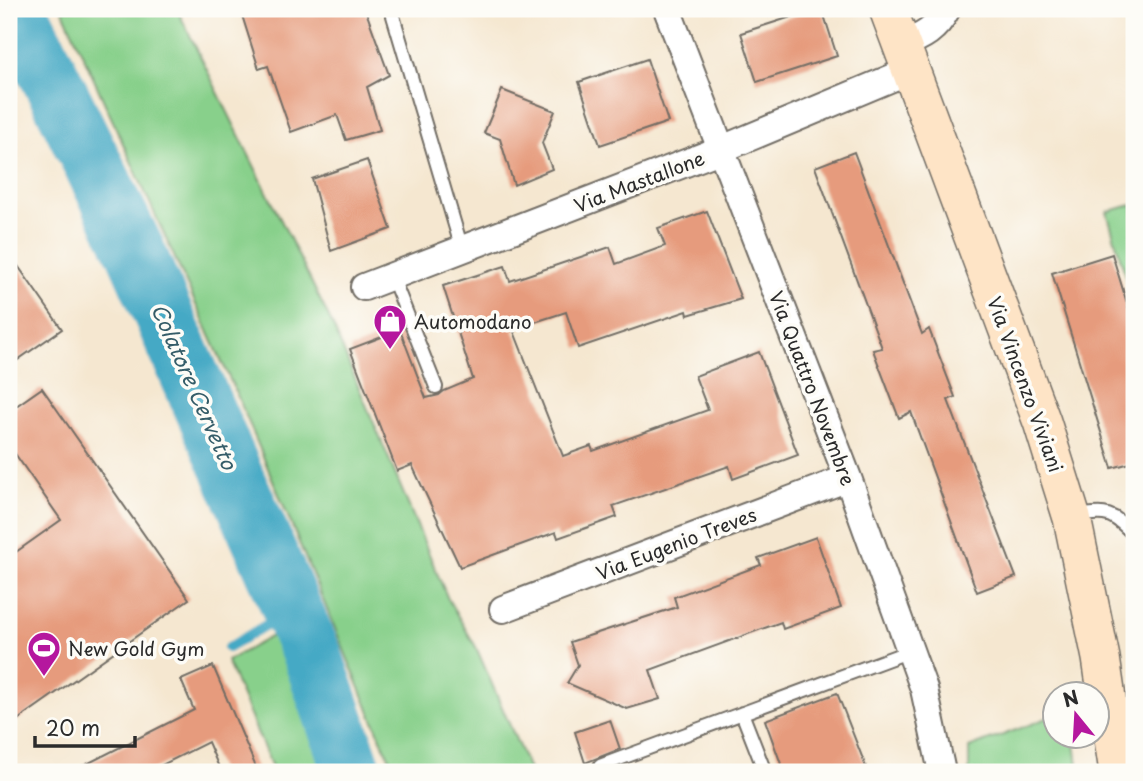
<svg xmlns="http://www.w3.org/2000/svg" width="1143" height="781" font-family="'Playpen Sans',sans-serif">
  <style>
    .green { fill: #88d08b; stroke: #5a7e5b; stroke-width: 2 }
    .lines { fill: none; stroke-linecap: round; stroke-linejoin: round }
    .stream { stroke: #45a9c5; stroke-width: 10 }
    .river { stroke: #45a9c5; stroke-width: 60 }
    .building { fill: #e69b7d }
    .service-casing { stroke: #726d65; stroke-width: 16 }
    .minor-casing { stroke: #726d65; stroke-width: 30 }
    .secondary-casing { stroke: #726d65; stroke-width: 40 }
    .service { stroke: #fff; stroke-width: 12 }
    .minor { stroke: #fff; stroke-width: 26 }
    .secondary { stroke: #fee4c6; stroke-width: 37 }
    .labels { text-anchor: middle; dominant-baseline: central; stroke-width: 7; stroke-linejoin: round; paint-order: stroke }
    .street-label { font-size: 19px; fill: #2b2b2b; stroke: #fdfcf7 }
    .poi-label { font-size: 19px; fill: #2b2b2b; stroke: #fdfcf7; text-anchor: start }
    .water-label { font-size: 21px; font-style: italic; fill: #355d69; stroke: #fdfcf7 }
  </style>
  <rect width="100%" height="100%" fill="#fdfcf7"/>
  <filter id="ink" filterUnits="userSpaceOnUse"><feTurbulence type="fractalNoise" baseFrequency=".0143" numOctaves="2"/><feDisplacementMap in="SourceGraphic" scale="14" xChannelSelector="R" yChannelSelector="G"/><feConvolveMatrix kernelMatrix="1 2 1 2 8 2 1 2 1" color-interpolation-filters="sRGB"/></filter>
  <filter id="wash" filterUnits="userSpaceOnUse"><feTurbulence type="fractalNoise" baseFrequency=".00686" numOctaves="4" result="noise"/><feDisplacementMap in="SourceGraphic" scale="28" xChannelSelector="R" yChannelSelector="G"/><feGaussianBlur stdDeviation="1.57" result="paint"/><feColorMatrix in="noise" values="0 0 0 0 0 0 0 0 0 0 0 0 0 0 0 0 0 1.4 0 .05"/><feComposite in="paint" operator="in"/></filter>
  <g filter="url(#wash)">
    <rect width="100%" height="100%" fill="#f5e7d0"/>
    <path class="green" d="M62 9H177L332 324 448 599 476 647 530 772H395L241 404Z
      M1134 204V305L1107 212Z
      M288 627 332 772H274L227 661Z
      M1055 715 1056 736H1074L1079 772H969V748Z"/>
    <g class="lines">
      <path class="stream" d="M228 648 292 609"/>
      <path class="river" d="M17 9 135 250 313 657 353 772"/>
    </g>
    <g id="blocks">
      <path class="building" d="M240 9H365L389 75 367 87 380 130 346 140 337 115 291 132 268 66 259 69Z
        M816 9H822L837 56 757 82 741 33Z
        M647 59 668 122 600 145 579 82Z
        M502 90 555 111 542 143 552 169 514 185 500 139 484 133Z
        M854 152 922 334 929 329 955 397 948 400 1016 577 977 592 911 412 899 418 873 350 882 348 815 167Z
        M367 160 391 229 331 251 312 179Z
        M707 211 741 299 688 315 687 311 578 348 566 312 513 329 563 456 591 446 593 451 708 410 695 376 759 352 798 455 733 479 729 466 613 506 617 517 558 538 556 532 460 567 412 465 397 471 350 349 400 330 426 398 439 395 444 391 473 379 443 286 505 266 510 281 610 247 616 264 665 246 658 228Z
        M9 253 62 329 9 366Z
        M1112 254 1134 326V462L1112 468 1052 273Z
        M42 388 189 599 9 726V557L61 520 9 445V411Z
        M816 537 841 608 783 629 781 622 650 670 660 699 627 709 567 683 578 665 570 642 677 607 674 597 761 565 758 558Z
        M213 666 258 772H221L208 742 148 772H71L194 710 181 680Z
        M837 693 868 772H784L765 720Z
        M610 720 620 749 585 763 575 732Z"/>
    </g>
  </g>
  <g filter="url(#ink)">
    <use href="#blocks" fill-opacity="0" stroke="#726d65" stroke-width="2"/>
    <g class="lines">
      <defs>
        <path id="service" d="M391 9 462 249
          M392 276 436 387
          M1076 517C1106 510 1113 513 1134 535
          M742 713 765 772
          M603 772 600 766 910 651"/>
        <path id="minor" d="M667 9 848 478 924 689 942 772
          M901 45C923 37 936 30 947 9
          M364 287 722 149 911 70
          M503 609 848 478"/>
        <path id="secondary" d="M888 9 1042 422 1072 518 1101 658 1118 772"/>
      </defs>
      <use href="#service" class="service-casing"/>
      <use href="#minor" class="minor-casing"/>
      <use href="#secondary" class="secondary-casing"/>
      <use href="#service" class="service"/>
      <use href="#minor" class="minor"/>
      <use href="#secondary" class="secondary"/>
    </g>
  </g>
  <defs>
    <symbol id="shop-pin" viewBox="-11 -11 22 30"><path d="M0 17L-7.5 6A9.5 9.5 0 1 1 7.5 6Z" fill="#b5179e" stroke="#fdfcf7"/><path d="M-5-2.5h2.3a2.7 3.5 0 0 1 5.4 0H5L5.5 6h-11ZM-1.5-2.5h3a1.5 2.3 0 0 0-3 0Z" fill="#fff"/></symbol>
    <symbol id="stadium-pin" viewBox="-11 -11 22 30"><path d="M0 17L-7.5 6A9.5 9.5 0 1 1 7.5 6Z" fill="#b5179e" stroke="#fdfcf7"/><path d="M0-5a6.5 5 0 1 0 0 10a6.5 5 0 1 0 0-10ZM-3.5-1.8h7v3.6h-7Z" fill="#fff"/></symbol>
  </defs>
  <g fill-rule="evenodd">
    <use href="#shop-pin" x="371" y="302" width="38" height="52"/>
    <use href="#stadium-pin" x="25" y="629" width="38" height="52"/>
  </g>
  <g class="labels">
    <g class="street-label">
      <text transform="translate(639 181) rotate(-21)">Via Mastallone</text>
      <text transform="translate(1026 384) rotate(70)">Via Vincenzo Viviani</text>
      <text transform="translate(813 388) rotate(69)">Via Quattro Novembre</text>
      <text transform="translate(676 543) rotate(-21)">Via Eugenio Treves</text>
    </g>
    <g class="poi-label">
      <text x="414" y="321">Automodano</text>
      <text x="68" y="648">New Gold Gym</text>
    </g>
    <g class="water-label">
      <text transform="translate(195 386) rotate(66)">Colatore Cervetto</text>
    </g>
  </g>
  <rect width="1143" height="781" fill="none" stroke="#fdfcf7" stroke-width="35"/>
  <g transform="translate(1076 715) rotate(342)"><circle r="33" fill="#fdfcf7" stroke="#a9a8a5" stroke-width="2"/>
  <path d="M0-5L12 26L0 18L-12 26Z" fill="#b5179e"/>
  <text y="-10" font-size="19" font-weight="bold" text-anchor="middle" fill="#2b2b2b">N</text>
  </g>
  <path d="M35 736v10h100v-10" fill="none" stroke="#2b2b2b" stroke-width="3.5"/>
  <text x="46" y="736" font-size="21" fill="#2b2b2b" stroke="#fdfcf7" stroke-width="5" paint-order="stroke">20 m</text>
</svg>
